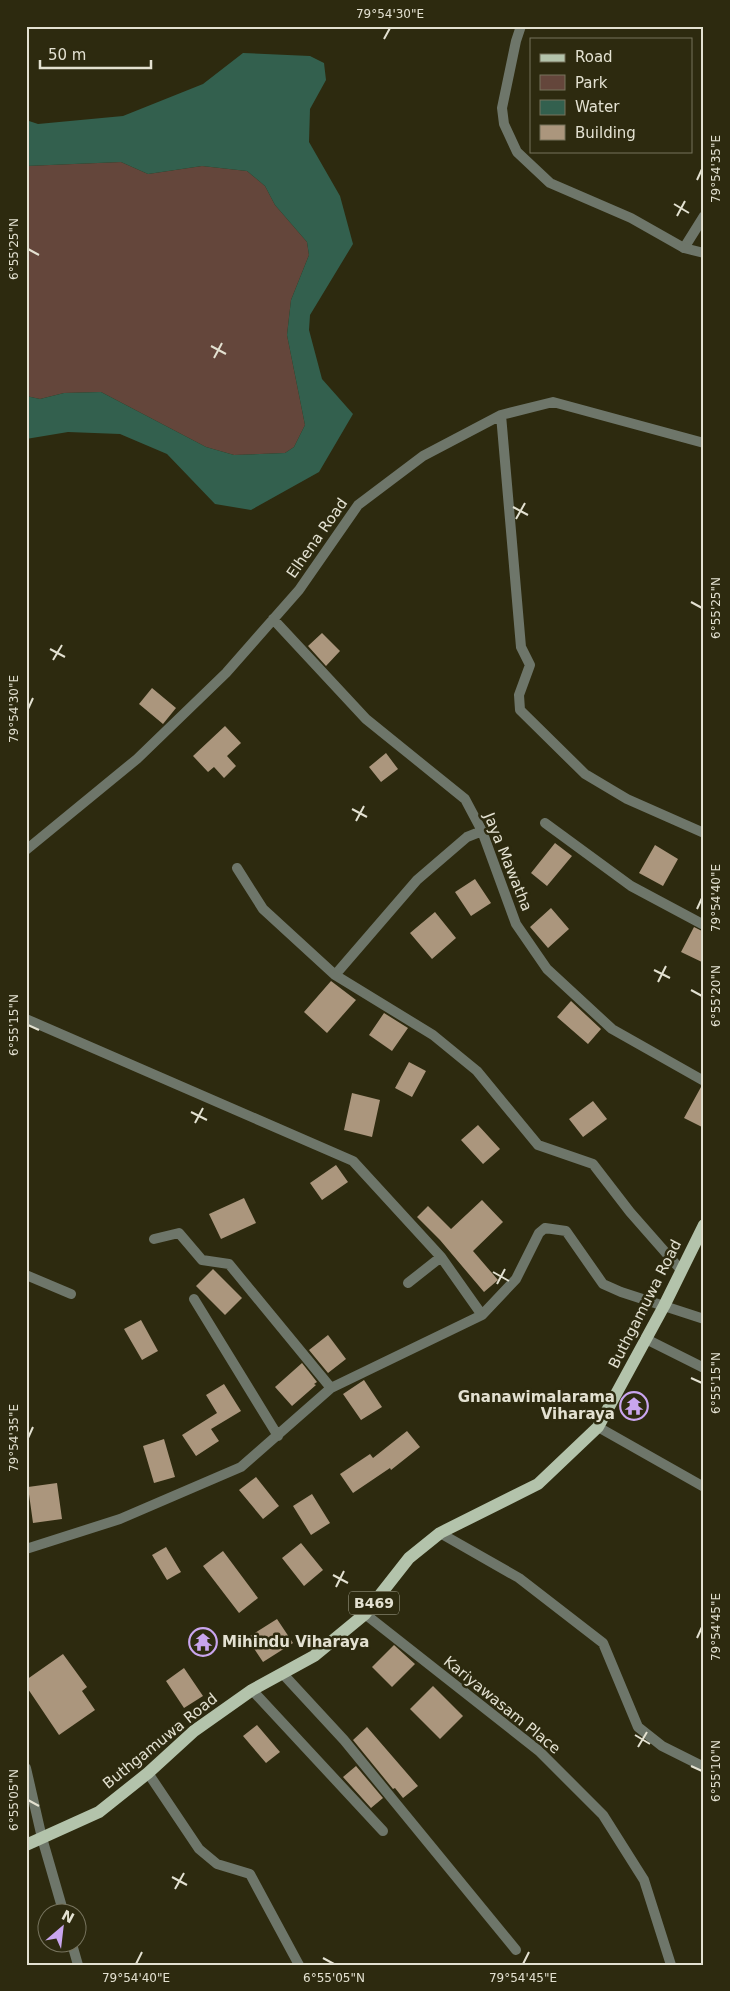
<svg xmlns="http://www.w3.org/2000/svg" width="730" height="1991" font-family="'DejaVu Sans',sans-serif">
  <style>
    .green { fill: #64463b }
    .water { fill: #33604e }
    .building { fill: #ab967d }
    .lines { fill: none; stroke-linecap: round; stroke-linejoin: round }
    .minor { stroke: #6e766a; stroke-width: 10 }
    .tertiary { stroke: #6e766a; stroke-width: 10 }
    .primary { stroke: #b3c3ab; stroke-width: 12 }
    .ticks { fill: none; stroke: #e3e1d1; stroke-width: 2 }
    .labels { text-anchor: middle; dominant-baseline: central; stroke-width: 5; stroke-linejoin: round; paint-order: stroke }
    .shield { fill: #2d2a0f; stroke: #acaa97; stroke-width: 1 }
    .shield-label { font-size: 14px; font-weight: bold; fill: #e3e1d1 }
    .street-label { font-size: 15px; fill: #e3e1d1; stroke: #2d2a0f }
    .poi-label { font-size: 15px; font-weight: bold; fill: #e3e1d1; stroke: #2d2a0f; text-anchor: end }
    .neatline { fill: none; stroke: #e3e1d1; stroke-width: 2 }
    .ticks-label { font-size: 12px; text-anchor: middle; fill: #e3e1d1 }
  </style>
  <rect width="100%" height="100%" fill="#2d2a0f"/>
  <path class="green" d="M121 162 148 174 202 166 247 171 265 186 275 205 307 242 309 255 291 300 287 335 305 425 294 447 285 453 234 455 206 447 101 392 64 393 40 399 26 396V166Z"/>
  <path class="water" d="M243 53 310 56 324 63 326 80 310 109 309 142 340 196 353 244 310 315 309 330 322 379 353 414 319 472 251 510 215 504 167 454 120 434 68 432 26 439V396L40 399 64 393 101 392 206 447 234 455 285 453 294 447 305 425 287 335 291 300 309 255 307 242 275 205 265 186 247 171 202 166 148 174 121 162 26 166V120L38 124 123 116 203 84Z"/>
  <path class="building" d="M322 633 340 651 326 666 308 646Z
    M152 688 176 708 163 724 139 704Z
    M225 726 241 743 227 756 236 766 224 778 214 767 208 772 193 756Z
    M386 753 398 769 381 782 369 767Z
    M555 843 572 856 547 886 531 873Z
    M655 845 678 859 663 886 639 873Z
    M475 879 491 903 471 916 455 892Z
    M551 908 569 929 548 948 530 927Z
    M435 912 456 938 432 959 410 933Z
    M694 927 704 932V963L681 952Z
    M331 981 356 1000 327 1033 304 1012Z
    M571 1001 601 1029 588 1044 557 1017Z
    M384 1013 408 1028 392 1051 369 1035Z
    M409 1062 426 1071 412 1097 395 1088Z
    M701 1087 704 1088V1128L684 1118Z
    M352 1093 380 1100 372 1137 344 1130Z
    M593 1101 607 1119 583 1137 569 1119Z
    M478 1125 500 1149 483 1164 461 1140Z
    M336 1165 348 1182 322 1200 310 1183Z
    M244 1198 256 1223 221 1239 209 1214Z
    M482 1200 503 1222 473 1251 498 1280 484 1292 440 1240 417 1217 428 1206 451 1229Z
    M213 1269 242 1298 225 1315 196 1286Z
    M141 1320 158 1351 142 1360 124 1329Z
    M328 1335 346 1359 328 1373 309 1350Z
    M302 1363 317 1382 314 1384 316 1385 292 1406 275 1387Z
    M364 1380 382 1407 361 1420 343 1394Z
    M224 1384 241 1411 211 1429 219 1441 196 1456 182 1435 217 1413 206 1395Z
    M407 1431 420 1447 391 1470 390 1468 353 1493 340 1474 370 1454 373 1458Z
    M164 1439 175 1477 154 1483 143 1446Z
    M256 1477 279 1506 263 1519 239 1490Z
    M57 1483 62 1519 33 1523 28 1487Z
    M312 1494 330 1523 311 1535 293 1506Z
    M301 1543 323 1570 304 1586 282 1558Z
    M166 1547 181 1572 167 1580 152 1555Z
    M223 1551 258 1598 239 1613 203 1566Z
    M277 1619 293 1643 263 1662 247 1638Z
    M394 1645 415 1664 392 1687 372 1667Z
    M63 1654 87 1687 82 1691 95 1710 59 1735 26 1686V1680Z
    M184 1668 203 1696 184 1708 166 1681Z
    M433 1686 463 1716 440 1739 410 1709Z
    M257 1725 280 1752 266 1763 243 1736Z
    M367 1727 418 1786 403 1798 395 1788 393 1789 353 1740Z
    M356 1766 383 1798 371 1808 343 1777Z"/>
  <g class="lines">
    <path class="minor" d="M684 248 704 216
      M501 415 521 647 530 665 519 695 520 710 585 774 627 799 704 833
      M273 619 366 719 465 799 482 831 516 924 547 969 612 1029 704 1081
      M545 823 631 886 704 925
      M26 850 137 759 226 673 299 590 358 505 423 456 501 415 553 402 704 443
      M237 868 263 909 335 975 433 1035 477 1071 538 1145 593 1164 630 1212 681 1270
      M335 975 417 880 467 837 482 831
      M26 1019 353 1161 441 1257 482 1315
      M154 1239 179 1233 202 1260 229 1264 331 1388
      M26 1275 71 1294
      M408 1283 441 1257
      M194 1299 278 1436
      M646 1339 704 1368
      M598 1427 704 1487
      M440 1533 519 1578 603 1643 638 1727 662 1746 704 1767
      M26 1549 120 1519 241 1467 331 1388 482 1315 516 1279 539 1233 545 1228 566 1231 603 1284 621 1292 704 1319
      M365 1614 539 1751 603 1815 644 1880 671 1965
      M283 1674 344 1740 516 1950
      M252 1690 383 1831
      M26 1768 42 1838 64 1914
      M148 1773 199 1849 217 1864 250 1874 299 1965
      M72 1944 78 1965"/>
    <path class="tertiary" d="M521 26 516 41 502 108 504 124 517 152 550 183 631 218 684 248 704 253"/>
    <path class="primary" d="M26 1845 99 1812 148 1773 194 1731 252 1690 314 1656 365 1614 409 1558 440 1533 538 1484 598 1427 664 1306 704 1225"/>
  </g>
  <path class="ticks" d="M384 39 390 28M697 180 702 169M674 204 689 213M677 216 685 201M28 249 39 255M211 346 226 354M214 358 222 343M513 507 528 515M516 519 525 503M691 602 702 608M50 649 65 657M53 660 62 645M28 709 33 698M352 809 367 817M356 821 364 806M697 909 702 898M654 970 670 978M658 982 666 966M691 990 702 996M28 1025 39 1030M191 1112 207 1120M195 1123 203 1108M493 1272 509 1281M497 1284 505 1269M691 1378 702 1383M28 1438 33 1427M333 1575 348 1583M336 1587 344 1571M697 1638 702 1627M635 1735 650 1744M638 1747 647 1732M691 1766 702 1771M28 1800 39 1806M172 1877 187 1885M175 1889 184 1873M323 1958 334 1964M136 1964 142 1952M523 1964 529 1952"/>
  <defs>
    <symbol id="temple-ring" viewBox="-11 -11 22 22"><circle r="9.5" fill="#2d2a0f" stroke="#c9a5ee" stroke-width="1.5"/><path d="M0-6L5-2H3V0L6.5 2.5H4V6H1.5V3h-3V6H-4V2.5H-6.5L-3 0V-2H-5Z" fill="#c9a5ee"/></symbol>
  </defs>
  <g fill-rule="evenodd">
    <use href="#temple-ring" x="618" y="1390" width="32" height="32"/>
    <use href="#temple-ring" x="187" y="1626" width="32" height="32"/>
  </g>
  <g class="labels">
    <rect class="shield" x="349" y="1591.5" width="50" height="23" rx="4"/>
    <g class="shield-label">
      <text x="374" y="1603">B469</text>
    </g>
    <g class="street-label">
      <text transform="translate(317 538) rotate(-55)">Elhena Road</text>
      <text transform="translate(508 862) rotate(68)">Jaya Mawatha</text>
      <text transform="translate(645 1304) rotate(-63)">Buthgamuwa Road</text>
      <text transform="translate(502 1705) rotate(39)">Kariyawasam Place</text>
      <text transform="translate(160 1741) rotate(-39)">Buthgamuwa Road</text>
    </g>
    <g class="poi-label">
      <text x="615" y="1397">Gnanawimalarama<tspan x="615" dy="17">Viharaya</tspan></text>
      <text x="222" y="1642" text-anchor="start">Mihindu Viharaya</text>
    </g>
  </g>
  <rect width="730" height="1991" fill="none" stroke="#2d2a0f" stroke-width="55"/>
  <rect x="530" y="38" width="162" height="115" fill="#2d2a0f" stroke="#76735d"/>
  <rect x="540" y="54" width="25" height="8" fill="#b3c3ab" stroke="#76735d"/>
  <text x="575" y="62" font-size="15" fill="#e3e1d1">Road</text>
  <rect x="540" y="75" width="25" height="15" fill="#64463b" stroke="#76735d"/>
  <text x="575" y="88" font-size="15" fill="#e3e1d1">Park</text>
  <rect x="540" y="100" width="25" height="15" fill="#33604e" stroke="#76735d"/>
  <text x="575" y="112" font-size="15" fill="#e3e1d1">Water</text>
  <rect x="540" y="125" width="25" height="15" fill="#ab967d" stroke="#76735d"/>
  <text x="575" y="138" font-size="15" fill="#e3e1d1">Building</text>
  <g transform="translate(62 1928) rotate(28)"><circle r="24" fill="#2d2a0f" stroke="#76735d"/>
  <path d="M0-4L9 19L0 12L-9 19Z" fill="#c9a5ee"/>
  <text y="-8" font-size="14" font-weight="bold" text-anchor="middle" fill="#e3e1d1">N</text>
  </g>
  <path d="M40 60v8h111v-8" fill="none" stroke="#e3e1d1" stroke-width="2.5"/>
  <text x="48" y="60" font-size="15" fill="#e3e1d1" stroke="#2d2a0f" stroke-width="4" paint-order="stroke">50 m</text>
  <rect x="28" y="28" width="674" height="1936" class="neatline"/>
  <g class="ticks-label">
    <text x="390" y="18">79°54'30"E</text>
    <text transform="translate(716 169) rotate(-90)" y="4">79°54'35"E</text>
    <text transform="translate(14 249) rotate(-90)" y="4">6°55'25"N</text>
    <text transform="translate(716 608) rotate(-90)" y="4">6°55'25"N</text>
    <text transform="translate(14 709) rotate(-90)" y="4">79°54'30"E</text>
    <text transform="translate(716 898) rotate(-90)" y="4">79°54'40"E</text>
    <text transform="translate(716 996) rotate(-90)" y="4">6°55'20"N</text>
    <text transform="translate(14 1025) rotate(-90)" y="4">6°55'15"N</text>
    <text transform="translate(716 1383) rotate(-90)" y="4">6°55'15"N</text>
    <text transform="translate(14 1438) rotate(-90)" y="4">79°54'35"E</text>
    <text transform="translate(716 1627) rotate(-90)" y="4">79°54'45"E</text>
    <text transform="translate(716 1771) rotate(-90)" y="4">6°55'10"N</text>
    <text transform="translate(14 1800) rotate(-90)" y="4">6°55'05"N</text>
    <text x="136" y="1982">79°54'40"E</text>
    <text x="334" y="1982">6°55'05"N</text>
    <text x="523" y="1982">79°54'45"E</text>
  </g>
</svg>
